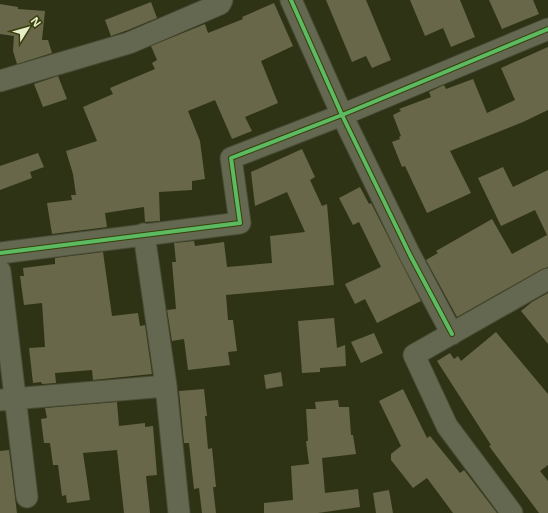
<svg xmlns="http://www.w3.org/2000/svg" width="548" height="513" font-family="'Open Sans',sans-serif">
  <style>
    .building { fill: #696749 }
    .lines { fill: none; stroke-linecap: round; stroke-linejoin: round }
    .minor-casing { stroke: #494d36; stroke-width: 23 }
    .minor { stroke: #646850; stroke-width: 21 }
    .cycleway-casing { stroke: #383f0a; stroke-width: 6 }
    .cycleway { stroke: #5cba63; stroke-width: 4 }
  </style>
  <rect width="100%" height="100%" fill="#2f3316"/>
  <path class="building" d="M326 0H366L391 60 372 68 366 56 352 62Z
    M410 0H460L475 37 451 47 443 28 425 36Z
    M489 0H533L539 14 502 29Z
    M151 2 157 18 128 30 111 36 105 20Z
    M274 3 293 46 261 61 278 103 245 117 252 131 232 139 215 100 188 111 200 141 205 179 192 181V190L159 192 160 221 145 222 144 207 105 213 107 227 52 234 47 203 72 200 71 195H76L73 174 66 151 97 141 83 107 113 94 110 88 155 69 152 63 157 60 151 46 205 24 208 33 243 19 242 17Z
    M0 4 18 7V9L45 11 42 40H48L52 53 17 64 13 51 14 36 0 34Z
    M548 47V110L523 122 450 151 471 193 427 213 405 166 402 167 392 142 400 139 399 137 401 136 393 115 401 111 399 109 431 97 429 92 444 85 446 89 473 79 487 113 515 100 501 68Z
    M58 76 67 99 43 107 34 84Z
    M302 149 315 177 310 180 322 206 327 204 334 285 226 295 228 320H233L237 351 228 352 230 365 188 370 184 339 172 341 167 310 176 309 172 262H176L174 243 194 241 195 246 224 242 227 267 272 263 270 236 305 232 287 192 255 206 251 172Z
    M38 153 44 167 30 172 32 178 0 190V166Z
    M503 167 513 187 548 170V267L542 269 457 317 426 260 438 253 436 251 492 219 512 254 547 235 535 210 501 226 478 178Z
    M360 187 369 204 371 203 421 301 377 323 365 299 355 304 345 284 381 267 359 222 353 225 339 198Z
    M103 252 112 316 138 313 140 326 145 325 152 374 93 380 92 370 55 373 56 383 42 384 41 382 33 383 29 348 45 347 42 303 24 305 20 276H24L23 268 55 264V258Z
    M548 293V344L521 311 532 302Z
    M334 318 337 348 345 345 346 366 320 368V372L302 373 298 321Z
    M496 332 548 394V465L540 471 548 481V513H539L489 446 491 445 437 361 450 353 454 359 458 356 461 361Z
    M374 333 383 353 361 363 351 342Z
    M281 372 283 386 266 389 264 375Z
    M204 389 207 416H205L208 449 212 448 216 487H213L216 513H202L199 488 194 489 189 443H184L179 391Z
    M403 389 427 438 430 436 460 473 464 470 497 513H453L427 478 413 488 391 460V454L401 446 379 401Z
    M338 400 339 407H349L351 435H353L356 454 322 458 325 493 358 489 360 507 318 513H264V503L293 500 291 466 309 464 306 441H308L306 409H316L315 402Z
    M117 402 119 426 145 423V427L153 426 157 475 146 476 150 513H124L117 450 83 453 90 500 67 503 66 495 62 496 58 465H53L50 443H44L41 419 47 418 45 408Z
    M9 450 17 513H0V451Z
    M389 490 393 513H376L373 493Z"/>
  <g class="lines">
    <defs>
      <path id="minor" d="M291 0 342 115 410 255 452 334
        M0 81 129 43 220 4 222 0
        M144 234 166 386 179 513
        M0 253 240 223 231 158 342 115 548 29
        M0 271 27 497
        M0 400 166 386
        M512 513 447 426 414 355 548 279"/>
    </defs>
    <use href="#minor" class="minor-casing"/>
    <use href="#minor" class="minor"/>
    <defs>
      <path id="cycleway" d="M291 0 342 115 410 255 452 334
        M0 253 240 223 231 158 342 115 548 29"/>
    </defs>
    <use href="#cycleway" class="cycleway-casing"/>
    <use href="#cycleway" class="cycleway"/>
  </g>
  <g transform="translate(28 28) rotate(53)" stroke="#383f0a" stroke-width="3" paint-order="stroke">
  <path d="M0-3L7 15L0 10L-7 15Z" fill="#e6edcb"/>
  <text y="-6" font-size="11" font-weight="bold" text-anchor="middle" fill="#e6edcb">N</text>
  </g>
</svg>
